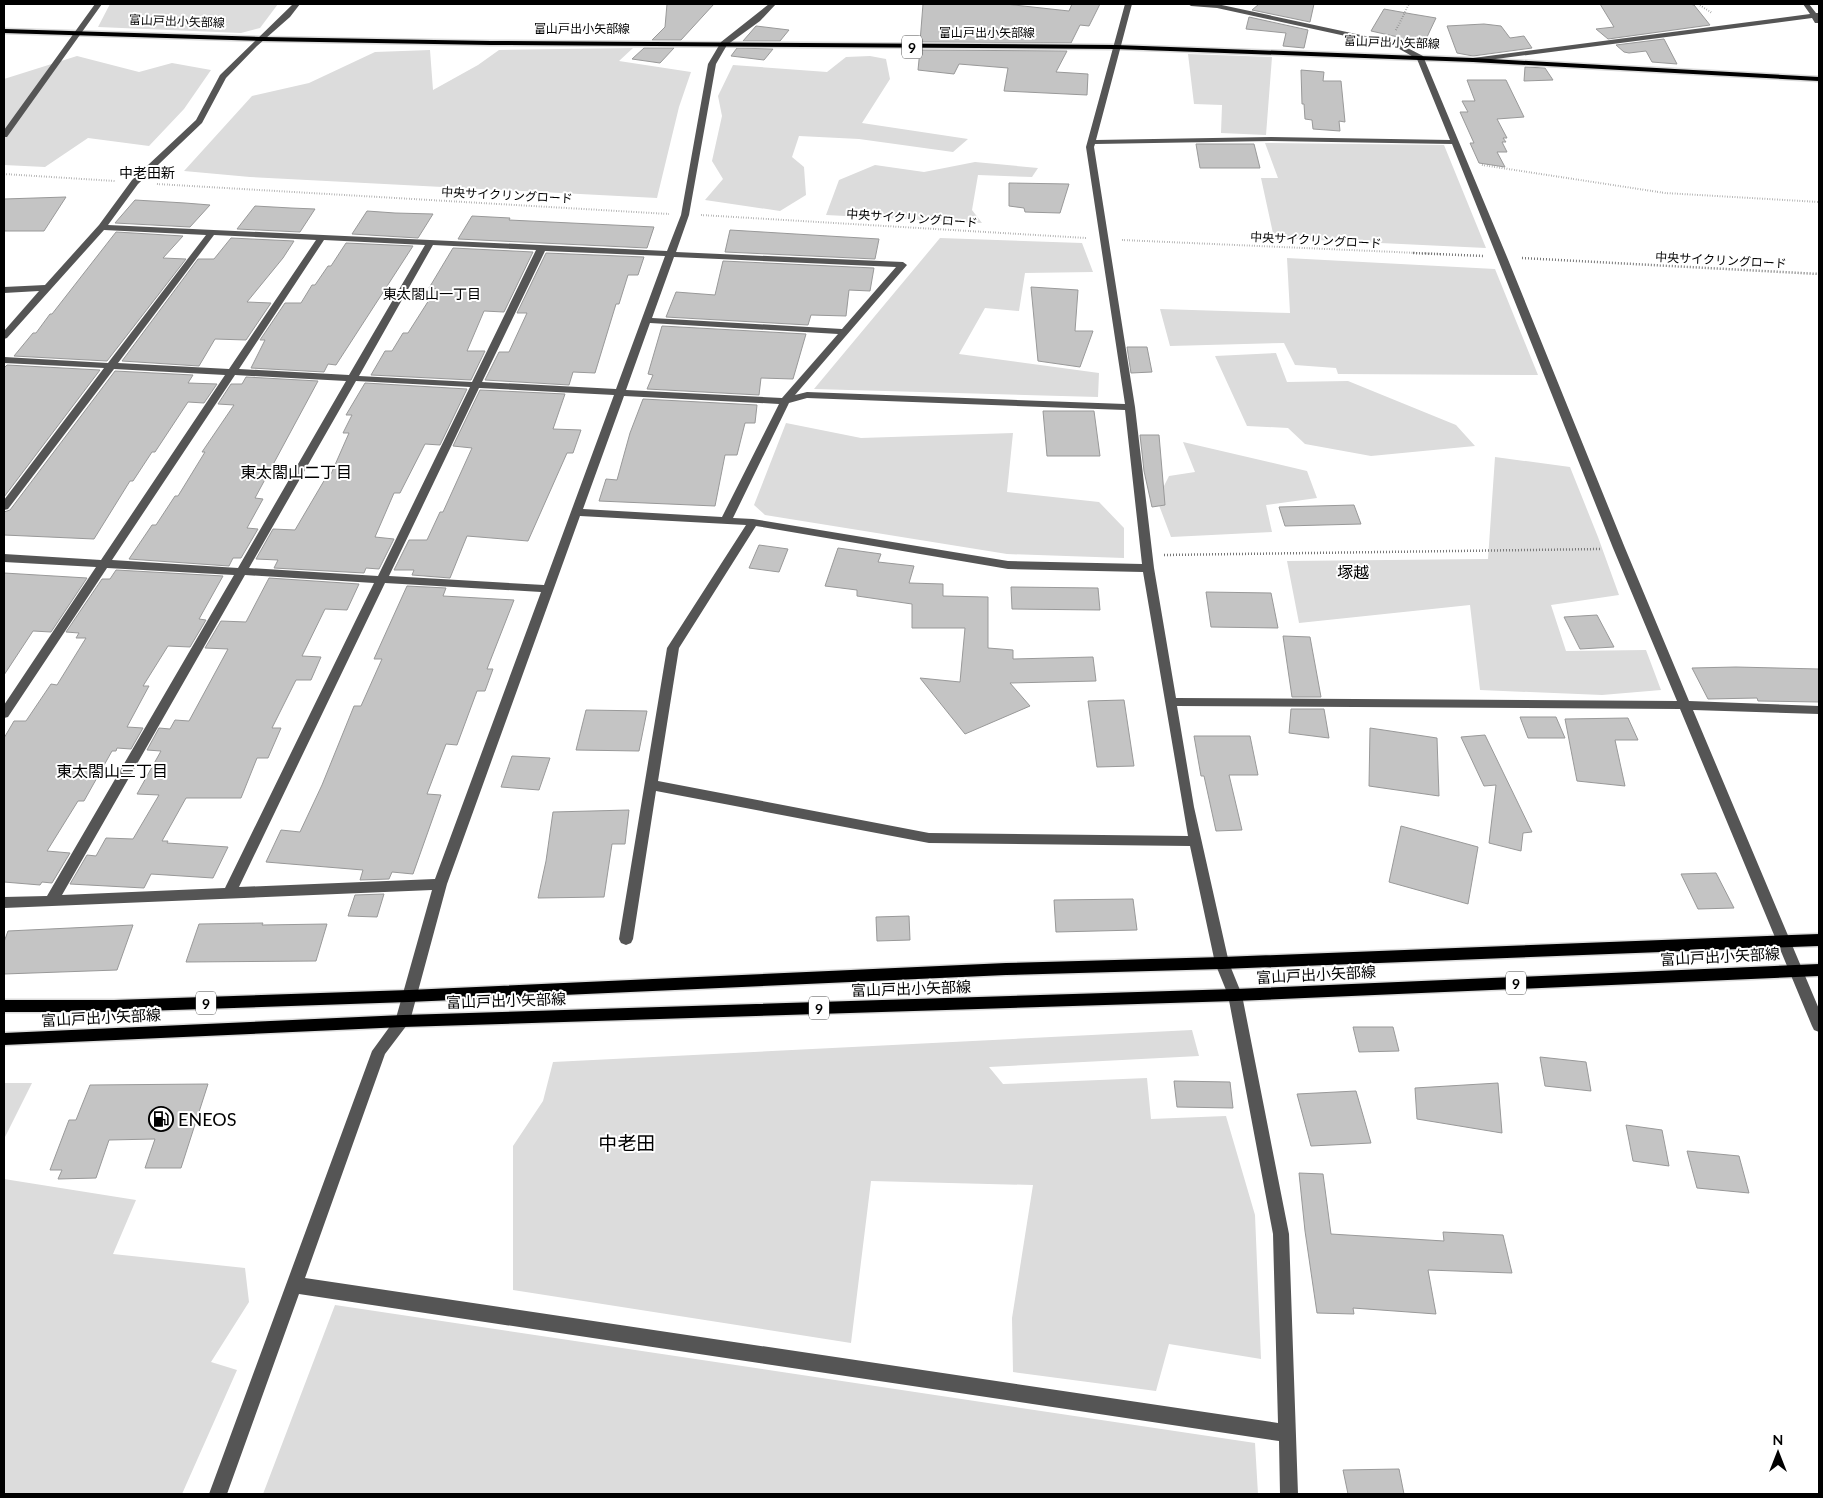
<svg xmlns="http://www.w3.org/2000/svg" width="1823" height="1498" font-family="Lato,'Noto Sans JP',sans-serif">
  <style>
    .green { fill: #dcdcdc }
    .building { fill: #c4c4c4; stroke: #999 }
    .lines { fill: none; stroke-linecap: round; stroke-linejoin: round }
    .major-casing { stroke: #dbdbdb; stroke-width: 3 }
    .path-far1 { stroke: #777; stroke-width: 2; stroke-dasharray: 0.5 2; stroke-linecap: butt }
    .path { stroke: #777; stroke-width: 2.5; stroke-dasharray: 1 2; stroke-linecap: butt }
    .minor { fill: #555; fill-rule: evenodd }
    .major { fill: #000; fill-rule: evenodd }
    .labels { text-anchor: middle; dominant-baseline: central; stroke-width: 4; stroke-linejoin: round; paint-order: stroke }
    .far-street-label { font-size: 12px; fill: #000; stroke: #fff }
    .shield { fill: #fff; stroke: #4c4c4c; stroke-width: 1 }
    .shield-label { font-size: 14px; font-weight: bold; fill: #000 }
    .far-neighbourhood-label { font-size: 14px; fill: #000; stroke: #fff }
    .street-label { font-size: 15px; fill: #000; stroke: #fff }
    .neighbourhood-label { font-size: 16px; fill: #000; stroke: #fff }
    .near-poi-label { font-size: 18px; fill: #000; stroke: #fff; text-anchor: start }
    .near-neighbourhood-label { font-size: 19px; fill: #000; stroke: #fff }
  </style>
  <rect width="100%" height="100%" fill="#fff"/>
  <path class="green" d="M110 4H278L260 28 241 33 98 27Z
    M633 48 619 61 691 72 679 107 657 198 250 177 184 171 252 96 309 83 375 52 430 50 433 90 478 65 499 50Z
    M1188 54 1272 57 1266 135 1221 133 1222 105 1194 104Z
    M77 56 139 72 172 63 211 70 184 109 149 146 88 138 45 167 4 165V79Z
    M870 56 886 59 890 79 862 123 968 139 953 152 859 139 799 136 792 157 804 167 806 195 780 211 705 200 723 179 712 161 722 116 718 96 733 65 827 72 846 57Z
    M1265 143 1444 145 1486 248 1274 238 1261 178H1278Z
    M975 162 1038 168 1032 177 978 175 972 210 982 223 826 215 839 180 875 165 924 172Z
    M940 238 1082 243 1093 272 1025 273 1019 311 985 308 959 354 1099 373 1098 397 814 389Z
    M1287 258 1495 269 1538 375 1338 374 1336 368 1295 365 1284 343 1170 346 1160 309 1290 313Z
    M1276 353 1287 382 1348 381 1456 425 1475 446 1371 456 1305 444 1288 428 1247 426 1215 356Z
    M786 423 861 438 1013 433 1007 492 1099 502 1124 528V558L1007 554 765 515 754 505Z
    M1183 442 1307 471 1317 498 1266 505 1272 532 1171 537 1157 500 1169 476 1195 472Z
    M1495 457 1570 467 1598 537 1619 595 1551 605 1566 651 1646 650 1661 690 1602 695 1480 690 1470 605 1299 623 1287 561 1488 559Z
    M1192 1030 1199 1056 989 1067 1003 1084 1147 1078 1151 1119 1226 1116 1255 1215 1261 1359 1169 1344 1156 1391 1013 1372 1012 1318 1033 1185 871 1181 851 1343 513 1290V1146L543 1101 553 1062Z
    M4 1083H32L4 1139Z
    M4 1179 136 1200 113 1254 245 1268 249 1302 211 1362 237 1370 182 1494H4Z
    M335 1305 1255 1443 1258 1494H263Z"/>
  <path class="building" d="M667 4H714L681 40H652L665 27Z
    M923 4H1005L1069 11 1072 4H1100L1089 26 1080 25 1071 43 920 42Z
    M1259 4H1314L1310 22 1252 10Z
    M1600 4H1689L1694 5 1710 25 1608 39 1596 29 1614 27Z
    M1384 9 1412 14 1436 18 1427 37H1424L1419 45 1396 40 1398 37 1371 31Z
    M1249 17 1308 30 1304 48 1283 46 1286 33 1246 29Z
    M1484 24 1501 26 1510 38 1524 36 1532 48 1473 56 1457 53 1447 26Z
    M756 26 789 30 780 41H743Z
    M1664 39 1677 64 1652 62 1646 51 1629 53 1624 52 1616 45Z
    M644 48H674L660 63 632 59Z
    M737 48 773 49 764 60 731 56Z
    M920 50 1067 51 1056 72 1088 74 1087 95 1004 91 1008 68 959 64 954 74 918 70Z
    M1525 67 1545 68 1553 80 1524 81Z
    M1301 70 1324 72 1323 81H1341L1345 122 1339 121 1340 131 1313 129 1312 120 1305 119 1304 104H1302Z
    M1467 80H1506L1524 117 1497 119 1507 138H1503L1506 142H1502L1507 152H1497L1505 167 1479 163 1470 143H1474L1460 112H1468L1462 101H1475Z
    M1196 144H1254L1260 168H1200Z
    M1009 183 1069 184 1060 213 1025 212 1024 208 1009 206Z
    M66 197 44 231H4V199Z
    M135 200 185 203 210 205 190 227 115 223Z
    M255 206 291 208 315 209 300 232 237 229Z
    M367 211 395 213 433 214 418 238 352 234Z
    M472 216 510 218 509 220 654 227 647 248 458 239Z
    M730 230 828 236 879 239 875 259 725 252Z
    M116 232 183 236 163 258 186 259 107 361 14 356 33 333H36L50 314H52Z
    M231 238 294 241 283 258 247 302 271 303 246 340 215 339 199 366 122 361 198 259H214Z
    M346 243 413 246 336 365 328 364 324 372 251 368 265 340H260L285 303H301L312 285H315L328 266H331Z
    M453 248 533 252 504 312 484 311 467 351H485L471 380 371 375 385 351H392L403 333H408L436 289 429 288Z
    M546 253 644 257 638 275H628L619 304H616L595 373 573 372 569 385 485 380 499 352H509L527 313H517Z
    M723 261 874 268 870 291 849 290 846 316 811 315 808 325 666 317 676 292 715 295Z
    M1031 287 1078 290 1075 331H1093L1080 367 1038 361Z
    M662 326 806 334 793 379 761 378 759 395 647 389 653 375 648 374Z
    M1127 347H1147L1152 372 1131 373Z
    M7 365 100 370 4 497V368Z
    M115 371 193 375 188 383 217 384 204 403 188 402 155 452H152L133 481H130L94 539 4 535V512L10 510Z
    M246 377 318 381 255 498 263 499 247 528 258 529 241 558H233L229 566 129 559 152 525H156L175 496H178L205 452H202L234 405 218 404 231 384H242Z
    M365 383 467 389 440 445 425 444 400 493H394L375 537 394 539 379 569 366 568 364 573 274 568 278 560 256 559 273 529 295 530 328 474H331L349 433H343L352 415H346Z
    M480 390 565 394 553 429 581 430 573 453H567L528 541 467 536 450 578 412 575 414 570H394L409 540H427L440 512H443L472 448 453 446Z
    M643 399 757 405 755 423H745L737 455H725L715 506 599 501 606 479 617 480 630 433Z
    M1043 411H1094L1100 456H1047Z
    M1140 435H1159L1165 505 1152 507 1144 471Z
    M1354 505 1361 524 1285 526 1279 507Z
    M759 545 788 549 779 572 749 568Z
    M838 548 881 554 878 562 914 566 909 583 943 584V596L988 597V648L1013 650V659L1093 657 1096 681 1010 683 1030 706 965 734 920 678 960 682 965 628H912V604L857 596V590L825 586Z
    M116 570 223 576 199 619 206 620 190 647 168 646 143 686H149L127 727 143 728 131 749 117 748 116 751H112L84 801H78L47 851 70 853 52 883 42 882 40 885 4 882V738L14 721H26L51 684 57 685 86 638H76L79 633 66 632 102 579H110Z
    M4 573 87 578 51 632 33 631 4 675Z
    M269 578 359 584 347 610 325 609 302 656 321 657 311 680H296L272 728H281L268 758H257L241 798H186L162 841H168L167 843 228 847 213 878 151 874 144 888 70 884 87 855 96 856 106 838 133 839 159 795 137 794 161 751 147 750 159 728 170 729 175 720 189 721 228 649 205 648 221 621 246 622Z
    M407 586 446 588 443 596 514 600 487 669H493L485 691H477L457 745 446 744 427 794 441 795 413 874 392 872 389 879 360 880 363 870 266 862 281 830 300 832 322 785 354 706H361L382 659H374Z
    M1011 587 1098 588 1100 610 1012 609Z
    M1206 592 1271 593 1278 628 1211 627Z
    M1597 615 1614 647 1580 649 1564 617Z
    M1283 636 1310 637 1321 697H1292Z
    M1736 667 1819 669V702L1758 701 1757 698 1708 699 1692 668Z
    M1124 700 1134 766 1097 767 1088 701Z
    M1291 709H1324L1329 738 1289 733Z
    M586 710 647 711 639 751 576 750Z
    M1520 717H1556L1565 738H1528Z
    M1628 718 1638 740H1615L1625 786 1577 781 1565 719Z
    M1370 728 1437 738 1439 796 1369 786Z
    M1485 735 1532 832 1523 833 1521 851 1489 843 1496 785 1484 786 1461 737Z
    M1194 736H1250L1258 775H1229L1242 830 1216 831 1204 776H1201Z
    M512 756 550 758 539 790 501 787Z
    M629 810 625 844H612L604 897 538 898 546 861 553 812Z
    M1401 826 1478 847 1468 904 1389 882Z
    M1716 873 1734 908 1698 909 1681 874Z
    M384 894 377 917 348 916 355 895Z
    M1133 899 1137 930 1056 932 1054 900Z
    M909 916 910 940 877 941 876 917Z
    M263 923 262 925 327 924 316 961 186 962 199 924Z
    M133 925 117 970 4 974V942L8 931Z
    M1353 1027H1393L1399 1051 1359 1052Z
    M1540 1057 1586 1062 1591 1091 1545 1086Z
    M1174 1081 1230 1082 1233 1108 1177 1107Z
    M1498 1083 1502 1133 1417 1119 1415 1088Z
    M208 1084 181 1168H145L155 1139 109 1140 96 1178 58 1179 62 1170H50L69 1120H76L90 1085Z
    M1356 1091 1371 1143 1311 1146 1297 1094Z
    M1626 1125 1662 1130 1669 1166 1633 1161Z
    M1687 1151 1739 1156 1749 1193 1697 1188Z
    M1299 1173 1323 1174 1331 1234 1444 1241 1443 1232 1503 1235 1512 1273 1428 1270 1436 1314 1353 1308 1354 1314 1317 1313 1305 1231Z
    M1399 1469 1404 1494H1348L1343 1470Z"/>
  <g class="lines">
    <defs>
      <path id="major" d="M4 29 262 37 491 41 1116 45 1473 58 1819 77V81L1473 62 1116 49 491 45 262 41 4 33Z
        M1819 934V946L1222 969 1006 975 409 1002 114 1012H4V1000H114L409 990 1006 963 1222 957Z
        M1819 964V976L1235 1001 403 1027 4 1045V1033L403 1015 1235 989Z"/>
    </defs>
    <use href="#major" class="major-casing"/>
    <path class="path-far1" d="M1698 4 1712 13
      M1396 30 1409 4
      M1482 165 1665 193 1819 202
      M4 174 115 181
      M157 184 669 214
      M701 215 1086 238
      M1122 240 1441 254"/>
    <path class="path" d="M1413 253 1483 256
      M1522 258 1819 274
      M1164 555 1601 549"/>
    <path class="minor" d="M95 4H102L7 137H4V130Z
      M293 4H300L290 17 257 46 226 78 202 123 138 184 108 225 667 251 681 215 708 64 721 42 769 4H776L760 21 727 45 716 64 689 215 676 252 903 262 907 265 795 395 807 392 1125 404 1086 147 1125 4H1132L1096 140 1271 137 1450 140 1417 59 1396 47 1217 8 1191 6 1188 4H1217L1398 43 1423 56 1507 257 1625 548 1689 701 1819 706V714L1693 710 1819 1009V1032L1814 1030 1812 1026 1680 709 1177 706 1194 807 1229 963 1242 995 1289 1234 1298 1494H1280L1279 1441 299 1294 227 1494H209L372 1051 396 1018 432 890 4 908V897L47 896 234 575 107 568 8 717 4 718V705L96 567 4 562V554L101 560 225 375 114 369 8 509 4 510V500L104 368 4 363V357L108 363 206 235 104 230 7 338 4 339V331L39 291 4 293V287L45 285 99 225 132 180 196 120 220 75ZM1271 141 1452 144 1613 548 1677 701 1176 698 1154 568 1135 407 1094 147 1095 144ZM214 235 316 240 229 369 118 363ZM324 240 425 245 349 375 239 369ZM433 245 536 250 472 382 359 376ZM545 251 665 256 616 389 482 382ZM674 257 896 267 842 329 652 318ZM650 323 838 334 782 398 626 390ZM235 375 346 381 238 568 112 560ZM356 381 470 387 378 576 249 568ZM479 388 614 395 544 585 389 576ZM624 396 779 404 722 517 583 509ZM807 398 1125 410 1142 564 1008 561 753 519 733 518 789 403ZM580 516 746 525 667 648 619 939 621 943 626 945 631 943 633 939 656 791 929 843 1190 846 1215 963 1228 995 1273 1234 1278 1423 305 1278 385 1054 410 1021 447 884ZM756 526 1008 569 1143 572 1188 836 929 833 658 781 679 648ZM245 575 374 583 225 888 62 895ZM385 583 541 592 435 879 239 887Z
      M1803 4H1809L1816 13H1819V23H1815L1812 18 1473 62 1469 60 1473 58 1810 14Z"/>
    <use href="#major" class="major"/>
  </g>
  <defs>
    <symbol id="fuel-ring" viewBox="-11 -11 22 22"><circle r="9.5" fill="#fff" stroke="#000" stroke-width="1.5"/><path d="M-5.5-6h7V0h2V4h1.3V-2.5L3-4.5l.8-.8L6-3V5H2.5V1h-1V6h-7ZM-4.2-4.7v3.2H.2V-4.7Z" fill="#000"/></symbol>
  </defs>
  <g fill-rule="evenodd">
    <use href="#fuel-ring" x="147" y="1105" width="28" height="28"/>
  </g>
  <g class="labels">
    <g class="far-street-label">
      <text transform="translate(177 21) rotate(2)">富山戸出小矢部線</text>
      <text x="582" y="28">富山戸出小矢部線</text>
      <text x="987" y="32">富山戸出小矢部線</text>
      <text transform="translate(1392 42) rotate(2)">富山戸出小矢部線</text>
      <text transform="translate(507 195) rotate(3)">中央サイクリングロード</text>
      <text transform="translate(912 218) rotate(4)">中央サイクリングロード</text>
      <text transform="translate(1316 240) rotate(3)">中央サイクリングロード</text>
      <text transform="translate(1721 260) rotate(3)">中央サイクリングロード</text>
    </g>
    <g class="shield">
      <rect x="902" y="35.5" width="20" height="23" rx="4"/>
      <rect x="1506" y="971.5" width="20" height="23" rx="4"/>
      <rect x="196" y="991.5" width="20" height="23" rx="4"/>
      <rect x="809" y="996.5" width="20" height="23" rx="4"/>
    </g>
    <g class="shield-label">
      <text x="912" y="47">9</text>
      <text x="1516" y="983">9</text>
      <text x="206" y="1003">9</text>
      <text x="819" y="1008">9</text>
    </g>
    <g class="far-neighbourhood-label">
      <text x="147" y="172">中老田新</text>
      <text x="432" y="293">東太閤山一丁目</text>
    </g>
    <g class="street-label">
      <text transform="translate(1720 956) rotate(-3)">富山戸出小矢部線</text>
      <text transform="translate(1316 974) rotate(-3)">富山戸出小矢部線</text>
      <text transform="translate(911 988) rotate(-2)">富山戸出小矢部線</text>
      <text transform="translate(506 1000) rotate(-2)">富山戸出小矢部線</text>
      <text transform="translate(101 1017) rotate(-3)">富山戸出小矢部線</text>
    </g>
    <g class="neighbourhood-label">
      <text x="296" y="471">東太閤山二丁目</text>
      <text x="1353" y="571">塚越</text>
      <text x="112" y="770">東太閤山三丁目</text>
    </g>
    <g class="near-poi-label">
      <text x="178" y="1119">ENEOS</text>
    </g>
    <g class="near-neighbourhood-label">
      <text x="627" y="1142">中老田</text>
    </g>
  </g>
  <rect width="1823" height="1498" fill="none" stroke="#000000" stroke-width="10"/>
  <g transform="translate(1778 1453)" stroke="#ffffff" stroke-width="4" paint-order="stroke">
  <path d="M0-4L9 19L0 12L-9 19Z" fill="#000000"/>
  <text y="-8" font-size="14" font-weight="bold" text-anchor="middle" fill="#000000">N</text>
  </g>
</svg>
